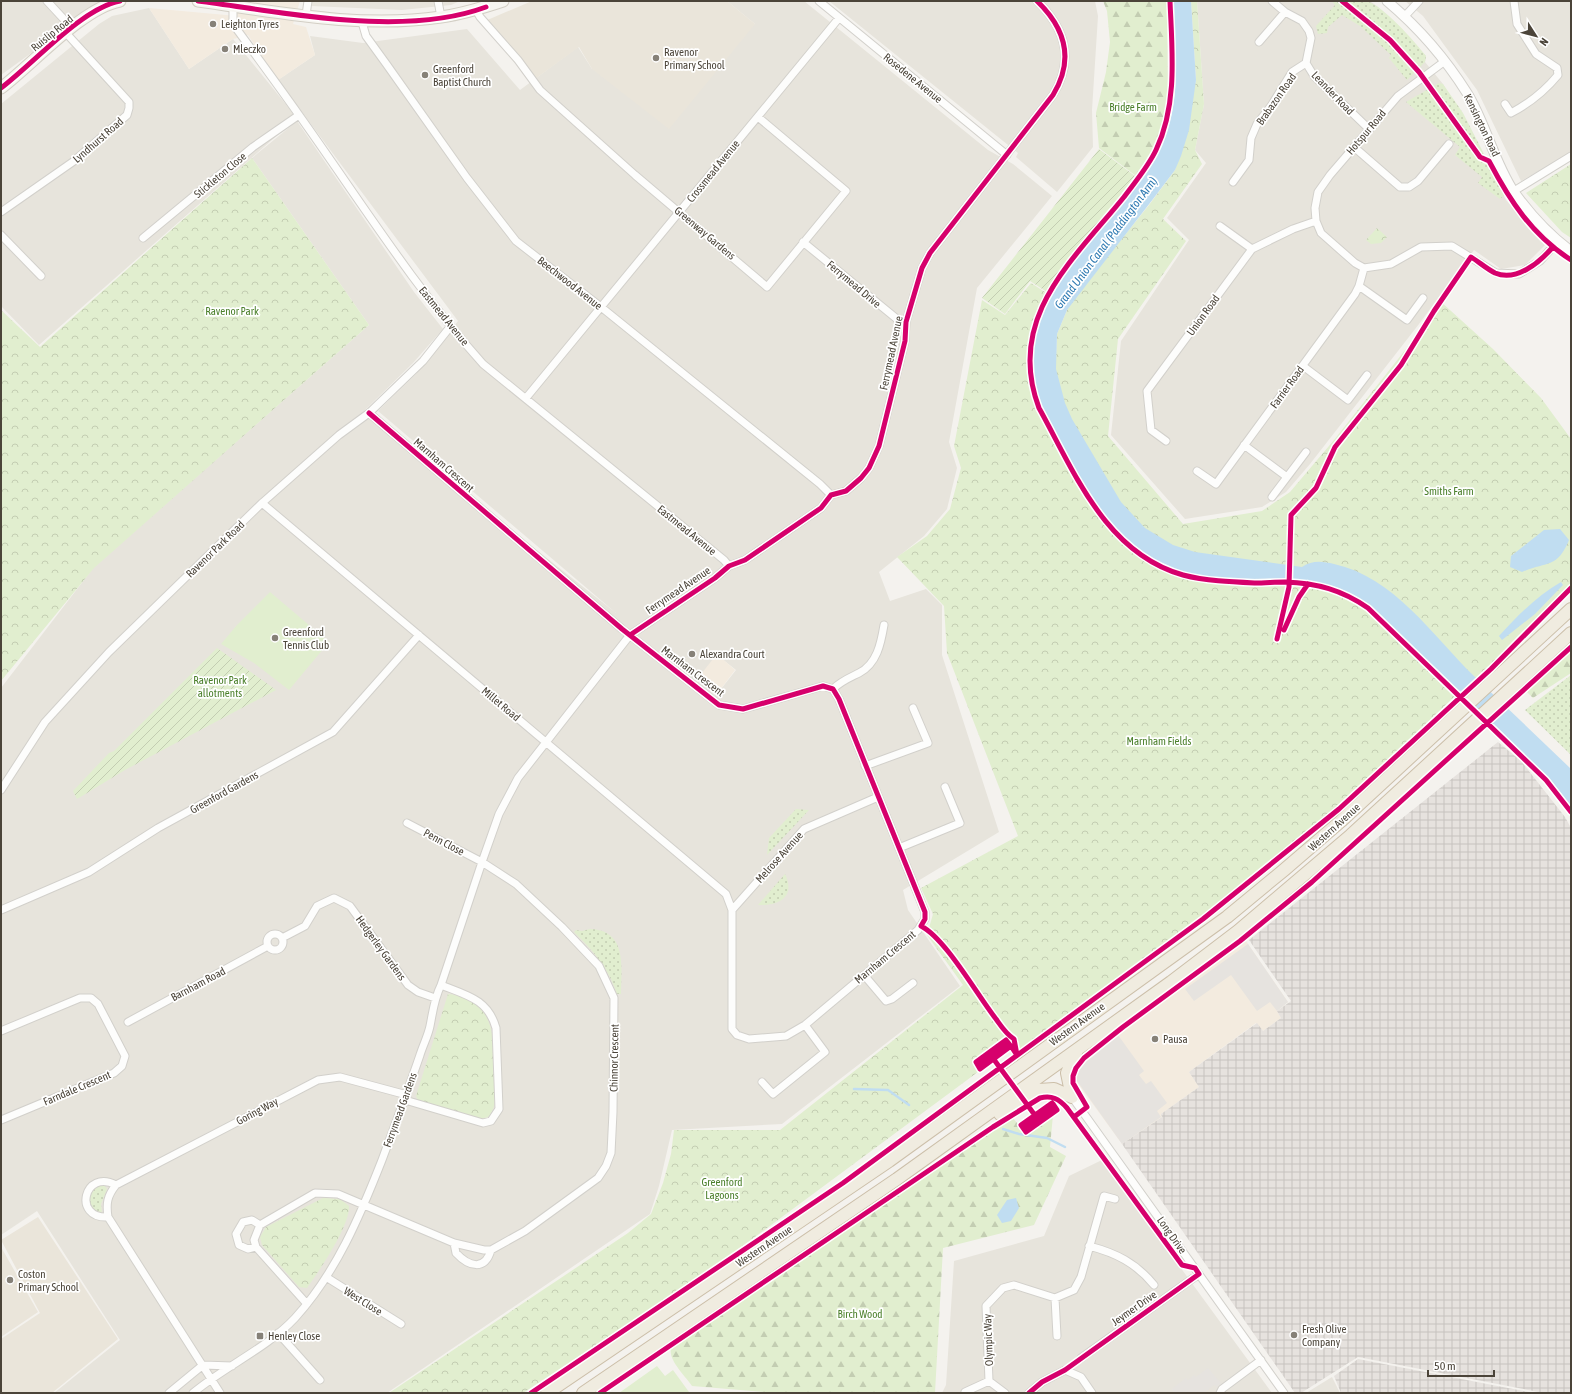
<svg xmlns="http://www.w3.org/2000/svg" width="1572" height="1394" font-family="'Asap Condensed',sans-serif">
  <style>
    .residential { fill: #e7e4dc; fill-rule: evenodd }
    .commercial { fill: #f3ebdf }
    .industrial { fill: url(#industrial-grid) }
    .education { fill: #eae5da }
    .grass { fill: url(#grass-dots) }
    .forest { fill: url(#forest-firs) }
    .park { fill: url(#park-crowns) }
    .garden { fill: url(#garden-furrows) }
    .pitch { fill: #e1eecf }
    .parking { fill: #e6e3df }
    .water { fill: #c0ddf1 }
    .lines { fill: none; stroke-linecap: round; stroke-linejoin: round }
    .stream { stroke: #c0ddf1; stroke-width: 2.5 }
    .minor-casing { stroke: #d2d0cb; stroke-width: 9 }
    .tertiary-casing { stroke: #d2d0cb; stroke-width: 11 }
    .secondary-casing { stroke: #d3cfc5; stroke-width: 13 }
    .trunk-casing { stroke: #ccbfa9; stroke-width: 14 }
    .minor { stroke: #fdfdfc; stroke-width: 7 }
    .tertiary { stroke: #fdfdfc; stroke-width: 9 }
    .secondary { stroke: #f7f6f1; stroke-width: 11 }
    .trunk { stroke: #f0ece0; stroke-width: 12 }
    .cycleway-casing { stroke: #fff; stroke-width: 8 }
    .cycleway { stroke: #d6006c; stroke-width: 5 }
    .poi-dot { fill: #868178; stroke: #fff; stroke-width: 1.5 }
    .labels { text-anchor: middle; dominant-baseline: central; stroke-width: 3.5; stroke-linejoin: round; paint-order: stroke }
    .poi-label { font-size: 11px; fill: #4b4439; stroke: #fff; text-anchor: start }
    .street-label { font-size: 11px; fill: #4b4439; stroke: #fff }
    .park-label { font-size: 11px; fill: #4a7f2a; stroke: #fff }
    .water-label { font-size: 12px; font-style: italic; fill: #2e7ab2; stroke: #fff }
  </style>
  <defs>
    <pattern id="industrial-grid" width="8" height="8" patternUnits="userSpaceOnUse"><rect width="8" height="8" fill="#e6e2de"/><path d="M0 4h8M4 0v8" fill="none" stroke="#c7c3bf"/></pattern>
    <pattern id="grass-dots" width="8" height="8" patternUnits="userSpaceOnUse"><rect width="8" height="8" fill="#e1eecf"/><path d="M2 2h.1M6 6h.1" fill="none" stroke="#c3cdb2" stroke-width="1.8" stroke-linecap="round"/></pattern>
    <pattern id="forest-firs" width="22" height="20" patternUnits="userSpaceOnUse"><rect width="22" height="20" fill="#e1eecf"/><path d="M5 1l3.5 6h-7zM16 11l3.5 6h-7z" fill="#c3cdb2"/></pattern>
    <pattern id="park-crowns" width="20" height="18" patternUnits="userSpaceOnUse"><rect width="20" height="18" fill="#e1eecf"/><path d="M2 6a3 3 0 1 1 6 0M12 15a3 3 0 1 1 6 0" fill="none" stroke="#c3cdb2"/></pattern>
    <pattern id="garden-furrows" width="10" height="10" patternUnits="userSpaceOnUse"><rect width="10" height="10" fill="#e1eecf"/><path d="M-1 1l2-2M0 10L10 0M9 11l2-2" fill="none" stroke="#c3cdb2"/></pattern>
  </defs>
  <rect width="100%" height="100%" fill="#f4f2ee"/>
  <path class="residential" d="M1 1H103L1 75Z
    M312 1H460L451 5 402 10 311 6Z
    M727 1H804L988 150 1013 164 1052 196 977 288 949 442 957 468 947 509 924 536 879 572 890 601 926 589 942 605V655L999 832 903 890 908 910 960 986 782 1124 672 1130 659 1186 650 1214 387 1393H54L120 1340 37 1211 1 1235V688L94 567 369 325 252 158 297 121 414 292 443 329 413 363 363 412 616 613 378 411 416 374 458 321 278 80 315 55 310 36 363 43 467 29 520 90 578 47 592 69 755 24ZM717 655 736 670 717 694 698 679Z
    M829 1H1095L1098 16 1092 110 1093 147 1057 192 1016 157 1018 153Z
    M1197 1H1370L1378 7 1426 56 1425 62 1443 84 1506 200 1545 245 1525 265 1501 269 1474 250 1419 324 1310 464 1286 492 1262 507 1185 519 1111 435 1121 341 1189 240 1167 218 1206 163 1195 150 1204 104Z
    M1405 1H1571V153L1521 181 1477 90 1423 16Z
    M149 8 189 69 233 39 297 118 39 345 1 306V104L99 24 112 16Z
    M1102 1160 1272 1393H942L946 1385 954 1261 1044 1236 1069 1176Z
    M1332 1377 1340 1393H1306Z"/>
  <path class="commercial" d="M236 1H300L293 24 306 27 315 55 278 80 248 35 233 39 189 69 149 8 237 16Z
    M717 654 735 670 717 694 698 678Z
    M1246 941 1288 1002 1277 1011 1281 1018 1263 1031 1256 1023 1189 1072 1199 1087 1161 1114 1162 1117 1122 1144 1076 1081 1075 1073 1077 1069 1083 1060Z"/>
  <path class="industrial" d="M1498 742 1521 761 1565 817 1571 828V1393H1544L1358 1357 1301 1393H1295L1122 1144 1162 1117 1161 1114 1199 1087 1189 1072 1257 1023 1263 1031 1281 1018 1277 1011 1291 1001 1249 940Z
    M1358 1359 1534 1393H1341L1334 1376Z"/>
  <path class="education" d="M532 1H727L755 24 669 129 592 69 579 47 535 79 485 21Z
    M38 1217 118 1339 52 1393H1V1339L40 1313 1 1240Z
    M1 1247 38 1312 1 1337Z"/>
  <path class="grass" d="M1332 1C1342 1 1356 0 1366 1 1383 5 1415 42 1426 56L1425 62 1407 80 1389 58 1391 55 1360 26 1342 15 1328 27 1327 33 1318 34 1316 26 1335 5Z
    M1439 83 1443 84 1463 113 1505 195 1500 199 1478 183 1482 177 1455 155 1460 147 1406 102Z
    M1571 675V755L1525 710Z
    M796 809 809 810 767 855 769 838Z
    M785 874C796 897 779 906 758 905Z
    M590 929C628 930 621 968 621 994H617C608 967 594 952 574 932L576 930 582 931Z
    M100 1185H104L107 1189 101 1204 102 1214 100 1216C87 1205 84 1196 100 1185Z"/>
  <path class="forest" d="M1103 1H1167L1168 111 1155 148 1136 176 1099 148 1096 113 1106 72 1110 42 1107 11Z
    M1571 650V673L1533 698 1527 692Z
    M1053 1115 1050 1147 1066 1156 1034 1225 943 1248 935 1393H776L692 1386C686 1377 668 1360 671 1349L993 1127 1013 1118 1026 1134Z"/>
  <path class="park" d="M1191 1H1197L1204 104 1195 150 1202 164 1163 219 1186 241 1118 339 1108 436 1183 524 1262 511 1290 492 1334 440 1417 335 1440 301 1493 349 1541 398 1571 439V589L1475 682 1404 609 1297 568 1178 550 1130 519 1071 427 1055 376 1057 334 1067 310 1076 296 1149 205 1175 170 1196 80Z
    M252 158 369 325 94 568 1 681V310L40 347Z
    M1571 164V238L1562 232 1526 193Z
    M1377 228 1387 237 1381 243 1371 244 1366 240Z
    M1031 283 1048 294C1033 317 1023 348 1028 376 1033 404 1047 428 1061 452 1093 508 1119 559 1186 578 1240 593 1299 571 1350 598 1368 608 1382 626 1397 640 1416 659 1436 677 1455 696L1338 808 1218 906 1014 1057 1009 1049 717 1265 523 1393H389L628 1233 651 1214 663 1183 671 1154 674 1130H780L963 985 927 935 933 914 921 888 1018 836 947 653 944 606 897 557 927 536 950 509 961 468 954 446 982 300 1005 315Z
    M448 994C454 994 460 997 466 999 497 1011 493 1046 494 1074 494 1088 499 1106 488 1117L479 1119 418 1100 416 1096Z
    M323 1198 340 1199 349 1206C350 1226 319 1271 307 1288L299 1287 262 1245 260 1237 266 1227Z"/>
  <path class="garden" d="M1099 149 1135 176 1047 292 1030 281 1005 314 982 298Z
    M217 648 276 690 125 770 77 799 73 791 109 753 114 751Z"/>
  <path class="pitch" d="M1 318 15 331 1 345Z
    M270 592 329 642 289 690 254 663 221 644 237 625Z
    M657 1366 665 1376 673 1370 689 1392 704 1393H619Z"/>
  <path class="parking" d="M1248 944 1288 1002 1277 1011 1270 1002 1257 1011 1231 975 1194 1001 1185 989Z
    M1118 1035 1144 1071 1139 1075 1146 1084 1151 1081 1167 1103 1157 1111 1161 1117 1122 1144 1075 1078 1077 1069 1083 1060Z
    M1208 1368 1221 1383 1217 1387 1214 1385 1204 1393H1174L1172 1389 1186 1378 1188 1380 1194 1375 1196 1377Z"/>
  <path class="water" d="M1173 1H1191L1196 80 1189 130 1181 156 1175 170 1153 199 1067 310 1057 334 1056 369 1065 403 1072 419 1121 502 1145 528 1173 545 1195 552 1302 567C1312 560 1322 561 1334 564 1394 577 1432 635 1474 676 1506 707 1538 737 1570 768L1571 806 1549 778 1365 603C1340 588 1313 579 1283 579 1239 578 1191 584 1152 559 1142 552 1130 545 1121 537 1098 516 1081 479 1066 453 1054 433 1040 411 1034 387 1009 294 1129 221 1163 142 1182 98 1175 47 1173 1Z
    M1560 529 1569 540C1557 569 1547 561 1522 572L1510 567 1511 556 1544 530Z
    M1561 582 1563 585 1535 614 1502 640 1499 636C1518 615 1537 596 1561 582Z
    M1016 1198 1019 1208 1011 1221 1002 1223 997 1215 1007 1200Z"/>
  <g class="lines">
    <path class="stream" d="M854 1089 888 1090 909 1105
      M1003 1129 1019 1134 1047 1138 1065 1147"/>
    <defs>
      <path id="minor" d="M47 1 72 28
        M438 1 441 17
        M819 1 1007 155
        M1272 1 1285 12 1302 21 1309 31 1311 38 1306 63 1314 76 1369 129
        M233 6V24C255 54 277 84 299 115 359 199 414 287 483 364L724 560 729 566
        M476 10 480 17 518 60 540 90 635 175 767 287 846 191 758 117
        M306 15 308 1
        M1404 17 1419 1
        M362 22 366 36 387 65 467 178 516 241 601 307 820 484 831 495
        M1259 42 1285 12
        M1445 61 1398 96 1330 175 1318 192 1315 208 1316 221 1321 233 1355 263 1364 268 1391 264 1421 247 1452 246 1496 273 1519 274 1540 261 1558 241
        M1505 104 1511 113C1530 103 1544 92 1558 75L1557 68 1536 54 1517 24 1514 1
        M1354 147 1400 187H1409L1418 181 1449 144
        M1233 182 1249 160 1251 138 1257 124 1271 106 1292 72 1306 63
        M1514 191 1571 156
        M1 212 74 161 127 115 129 108V102L66 33
        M1220 226 1252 249
        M1 235 41 276
        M143 238 253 147 299 115
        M803 242 897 319 906 322
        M1359 286 1407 320 1423 298
        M1303 366 1348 400 1367 375
        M526 398 839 18
        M1166 441 1151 430 1147 391 1252 249 1293 229 1316 221
        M1244 445 1287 477
        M1197 471 1216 484 1355 294 1359 286 1364 268
        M1272 497 1306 452
        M262 503 726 894 732 910V1029L737 1035 749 1039 786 1036 805 1025 918 930 925 919V912L839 699 833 689 823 686 743 709 719 705 622 629 369 413
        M833 689C841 681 849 678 859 673 877 664 881 643 884 625
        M865 766 928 743 913 708
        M1 790 45 722 109 652 262 503 339 435 369 413 423 361 450 327
        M899 848 960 823 945 787
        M1 910 89 872 158 828 333 732 419 635
        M732 910 804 829 878 797
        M267 942a8 8 0 1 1 16 0a8 8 0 1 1-16 0Z
        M282 938 305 926 317 906 334 898 350 906 408 985 418 992 435 998
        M864 975 886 1001 892 999 913 983
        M128 1022 268 946
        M1 1031 80 998H91L98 1004 125 1056 122 1066 114 1073 1 1120
        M762 1082 773 1094 825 1052 805 1025
        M1072 1097 1284 1393
        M405 1100 483 1123 491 1121 499 1109 496 1028C488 999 466 995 441 985
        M108 1217C72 1219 84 1168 116 1185
        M454 1243 456 1253C469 1267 485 1271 491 1250
        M1089 1246C1116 1253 1136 1263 1154 1285
        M256 1247 248 1249 239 1245 236 1234 243 1222 252 1220 260 1225
        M326 1277 401 1324
        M1055 1298 1057 1336
        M307 1304 256 1247 254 1240 260 1225 315 1193 338 1194 454 1243 484 1250H491L525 1231 598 1178 606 1166 611 1153 613 1112 614 998 599 966 562 927 516 884 482 862 407 823
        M278 1333 320 1380
        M1081 1358 1199 1274
        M965 1392 989 1381
        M169 1393 203 1365 232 1366
        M193 1393C225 1366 266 1349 295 1318 336 1273 360 1216 382 1160 395 1125 408 1090 420 1055 423 1045 428 1036 430 1026 433 1011 434 999 441 985L482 862 499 814 518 778 630 635 715 578 729 566 745 560 821 508 831 495 846 491 861 478 869 468 879 446 905 341 906 322 922 268 930 253 1053 95C1075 59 1065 28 1037 1
        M220 1393 108 1217C106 1204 107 1196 116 1185L318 1080 340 1077 407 1095
        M1005 1393 989 1381 986 1306 1003 1288 1014 1285 1055 1298 1074 1290 1081 1277 1104 1196 1115 1199
        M1029 1393 1042 1382 1065 1370 1081 1377 1092 1393
        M1220 1393 1222 1389 1261 1360"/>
      <path id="tertiary" d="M1387 1C1418 27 1445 58 1467 93 1486 124 1494 162 1514 192 1530 214 1549 235 1571 251"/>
      <path id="secondary" d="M198 1C278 12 360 29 441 17 462 14 482 8 503 1
        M1 88C33 64 82 8 120 1"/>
      <path id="trunk" d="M1072 1097 1067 1073 1077 1050
        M1000 1114 1039 1090 1054 1089 1072 1097
        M547 1393 889 1161 1227 917 1284 870 1341 821 1571 609
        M583 1393 897 1179 1171 982 1238 931 1351 835 1571 633"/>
    </defs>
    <use href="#minor" class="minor-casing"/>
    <use href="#tertiary" class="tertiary-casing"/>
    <use href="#secondary" class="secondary-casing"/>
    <use href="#trunk" class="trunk-casing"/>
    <use href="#minor" class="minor"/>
    <use href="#tertiary" class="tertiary"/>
    <use href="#secondary" class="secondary"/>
    <use href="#trunk" class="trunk"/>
    <defs>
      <path id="cycleway" d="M198 1C285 12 402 38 486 7
        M1170 1C1172 50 1178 104 1156 150 1148 167 1135 182 1124 197 1073 260 1005 318 1039 408 1074 471 1105 553 1183 575 1206 581 1231 582 1255 583 1265 583 1275 582 1285 582 1317 583 1342 590 1368 608L1546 780 1571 812
        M1342 1 1390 40 1419 72 1480 157 1489 161C1510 201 1532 235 1571 260
        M1 88C33 64 82 8 120 1
        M369 413 622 629 719 705 743 709 823 686 833 689 839 699 925 912V919L921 926C946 939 977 995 996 1019 1001 1026 1006 1034 1014 1039L1017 1055
        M1284 630 1299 597 1308 584
        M630 635 715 578 729 566 745 560 821 508 831 495 846 491 861 478 869 468 879 446 905 341 906 322 922 268 930 253 1053 95C1075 59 1065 28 1037 1
        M1277 639 1289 587 1291 515 1316 488 1335 447 1401 365 1434 311 1471 257C1479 262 1487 269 1495 273 1516 282 1539 263 1552 248
        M1017 1055 1011 1046 980 1069 976 1062 1006 1040 1010 1045 981 1066 978 1063 1006 1042 1007 1044 991 1056 995 1061 1034 1114 1037 1118 1053 1107 1054 1109 1027 1129 1024 1125 1053 1104 1057 1110 1026 1132 1021 1125 1052 1103
        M1074 1117 1087 1107 1073 1083V1076L1076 1068 1084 1058 1123 1027 1240 941 1312 882 1571 647
        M531 1393 843 1183 1203 919 1339 809 1491 669 1571 588
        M600 1393 993 1127 1040 1098C1052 1095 1059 1099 1067 1108L1182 1265 1195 1268 1199 1274 1065 1370 1042 1382 1029 1393"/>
    </defs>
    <use href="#cycleway" class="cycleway-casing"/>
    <use href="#cycleway" class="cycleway"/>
  </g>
  <g class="poi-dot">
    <circle cx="213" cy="24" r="4"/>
    <circle cx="225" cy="49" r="4"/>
    <circle cx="656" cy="58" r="4"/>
    <circle cx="425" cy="75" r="4"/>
    <circle cx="275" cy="638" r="4"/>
    <circle cx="692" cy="654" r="4"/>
    <circle cx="1155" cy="1039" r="4"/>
    <circle cx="10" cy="1280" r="4"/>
    <circle cx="1294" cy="1335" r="4"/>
    <rect x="256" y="1332" width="8" height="8" rx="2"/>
  </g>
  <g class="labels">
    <g class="poi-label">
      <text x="221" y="24">Leighton Tyres</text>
      <text x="233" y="49">Mleczko</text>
      <text x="664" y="52">Ravenor<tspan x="664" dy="13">Primary School</tspan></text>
      <text x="433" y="69">Greenford<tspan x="433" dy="13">Baptist Church</tspan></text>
      <text x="283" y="632">Greenford<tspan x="283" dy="13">Tennis Club</tspan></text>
      <text x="700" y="654">Alexandra Court</text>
      <text x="1163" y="1039">Pausa</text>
      <text x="18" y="1274">Coston<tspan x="18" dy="13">Primary School</tspan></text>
      <text x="1302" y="1329">Fresh Olive<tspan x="1302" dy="13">Company</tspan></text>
      <text x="268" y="1336">Henley Close</text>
    </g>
    <g class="street-label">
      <text transform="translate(52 33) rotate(-39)">Ruislip Road</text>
      <text transform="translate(913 78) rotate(39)">Rosedene Avenue</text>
      <text transform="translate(1333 93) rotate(46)">Leander Road</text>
      <text transform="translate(1276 99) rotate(-55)">Brabazon Road</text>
      <text transform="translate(1482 125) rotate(64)">Kensington Road</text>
      <text transform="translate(1366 132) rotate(-50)">Hotspur Road</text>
      <text transform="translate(98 140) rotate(-41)">Lyndhurst Road</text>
      <text transform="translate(713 171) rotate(-51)">Crossmead Avenue</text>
      <text transform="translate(220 175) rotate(-40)">Stickleton Close</text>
      <text transform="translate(705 233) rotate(40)">Greenway Gardens</text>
      <text transform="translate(570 283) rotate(38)">Beechwood Avenue</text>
      <text transform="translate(854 284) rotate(40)">Ferrymead Drive</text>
      <text transform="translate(1203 315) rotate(-54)">Union Road</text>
      <text transform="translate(444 316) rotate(51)">Eastmead Avenue</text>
      <text transform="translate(891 353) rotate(-78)">Ferrymead Avenue</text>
      <text transform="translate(1287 387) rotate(-54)">Farrier Road</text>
      <text transform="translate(444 465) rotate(41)">Marnham Crescent</text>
      <text transform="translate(687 530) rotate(39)">Eastmead Avenue</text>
      <text transform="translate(215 549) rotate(-44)">Ravenor Park Road</text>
      <text transform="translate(678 590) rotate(-34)">Ferrymead Avenue</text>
      <text transform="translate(693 671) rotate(37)">Marnham Crescent</text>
      <text transform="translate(501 704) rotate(40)">Millet Road</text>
      <text transform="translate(224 792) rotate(-29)">Greenford Gardens</text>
      <text transform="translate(1334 827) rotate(-42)">Western Avenue</text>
      <text transform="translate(444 842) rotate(28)">Penn Close</text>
      <text transform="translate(779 857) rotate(-48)">Melrose Avenue</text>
      <text transform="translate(381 948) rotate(54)">Hedgerley Gardens</text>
      <text transform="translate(885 957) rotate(-40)">Marnham Crescent</text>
      <text transform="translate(198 984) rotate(-28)">Barnham Road</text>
      <text transform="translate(1077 1024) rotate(-36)">Western Avenue</text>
      <text transform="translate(614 1058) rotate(-89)">Chinnor Crescent</text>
      <text transform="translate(77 1088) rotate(-23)">Farndale Crescent</text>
      <text transform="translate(400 1110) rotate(-70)">Ferrymead Gardens</text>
      <text transform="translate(257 1111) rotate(-28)">Goring Way</text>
      <text transform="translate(1172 1235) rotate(55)">Long Drive</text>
      <text transform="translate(764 1246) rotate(-34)">Western Avenue</text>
      <text transform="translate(363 1301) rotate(32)">West Close</text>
      <text transform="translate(1134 1308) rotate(-35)">Jeymer Drive</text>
      <text transform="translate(988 1340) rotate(-92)">Olympic Way</text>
    </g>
    <g class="park-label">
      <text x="1133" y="107">Bridge Farm</text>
      <text x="232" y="311">Ravenor Park</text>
      <text x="1449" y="491">Smiths Farm</text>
      <text x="220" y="680">Ravenor Park<tspan x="220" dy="13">allotments</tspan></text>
      <text x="1159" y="741">Marnham Fields</text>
      <text x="722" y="1182">Greenford<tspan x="722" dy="13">Lagoons</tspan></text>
      <text x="860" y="1314">Birch Wood</text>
    </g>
    <g class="water-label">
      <text transform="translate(1106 243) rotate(-53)">Grand Union Canal (Paddington Arm)</text>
    </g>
  </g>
  <rect width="1572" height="1394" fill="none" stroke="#4b4439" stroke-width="4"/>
  <g transform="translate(1536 36) rotate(126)" stroke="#ffffff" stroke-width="3" paint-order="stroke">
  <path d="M0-3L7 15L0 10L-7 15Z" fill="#4b4439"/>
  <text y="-6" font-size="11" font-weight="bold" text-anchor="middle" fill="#4b4439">N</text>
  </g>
  <path d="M1428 1370v6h66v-6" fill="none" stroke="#4b4439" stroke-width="2"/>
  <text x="1434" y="1370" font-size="12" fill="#4b4439" stroke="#ffffff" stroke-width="3" paint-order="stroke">50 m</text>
</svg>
